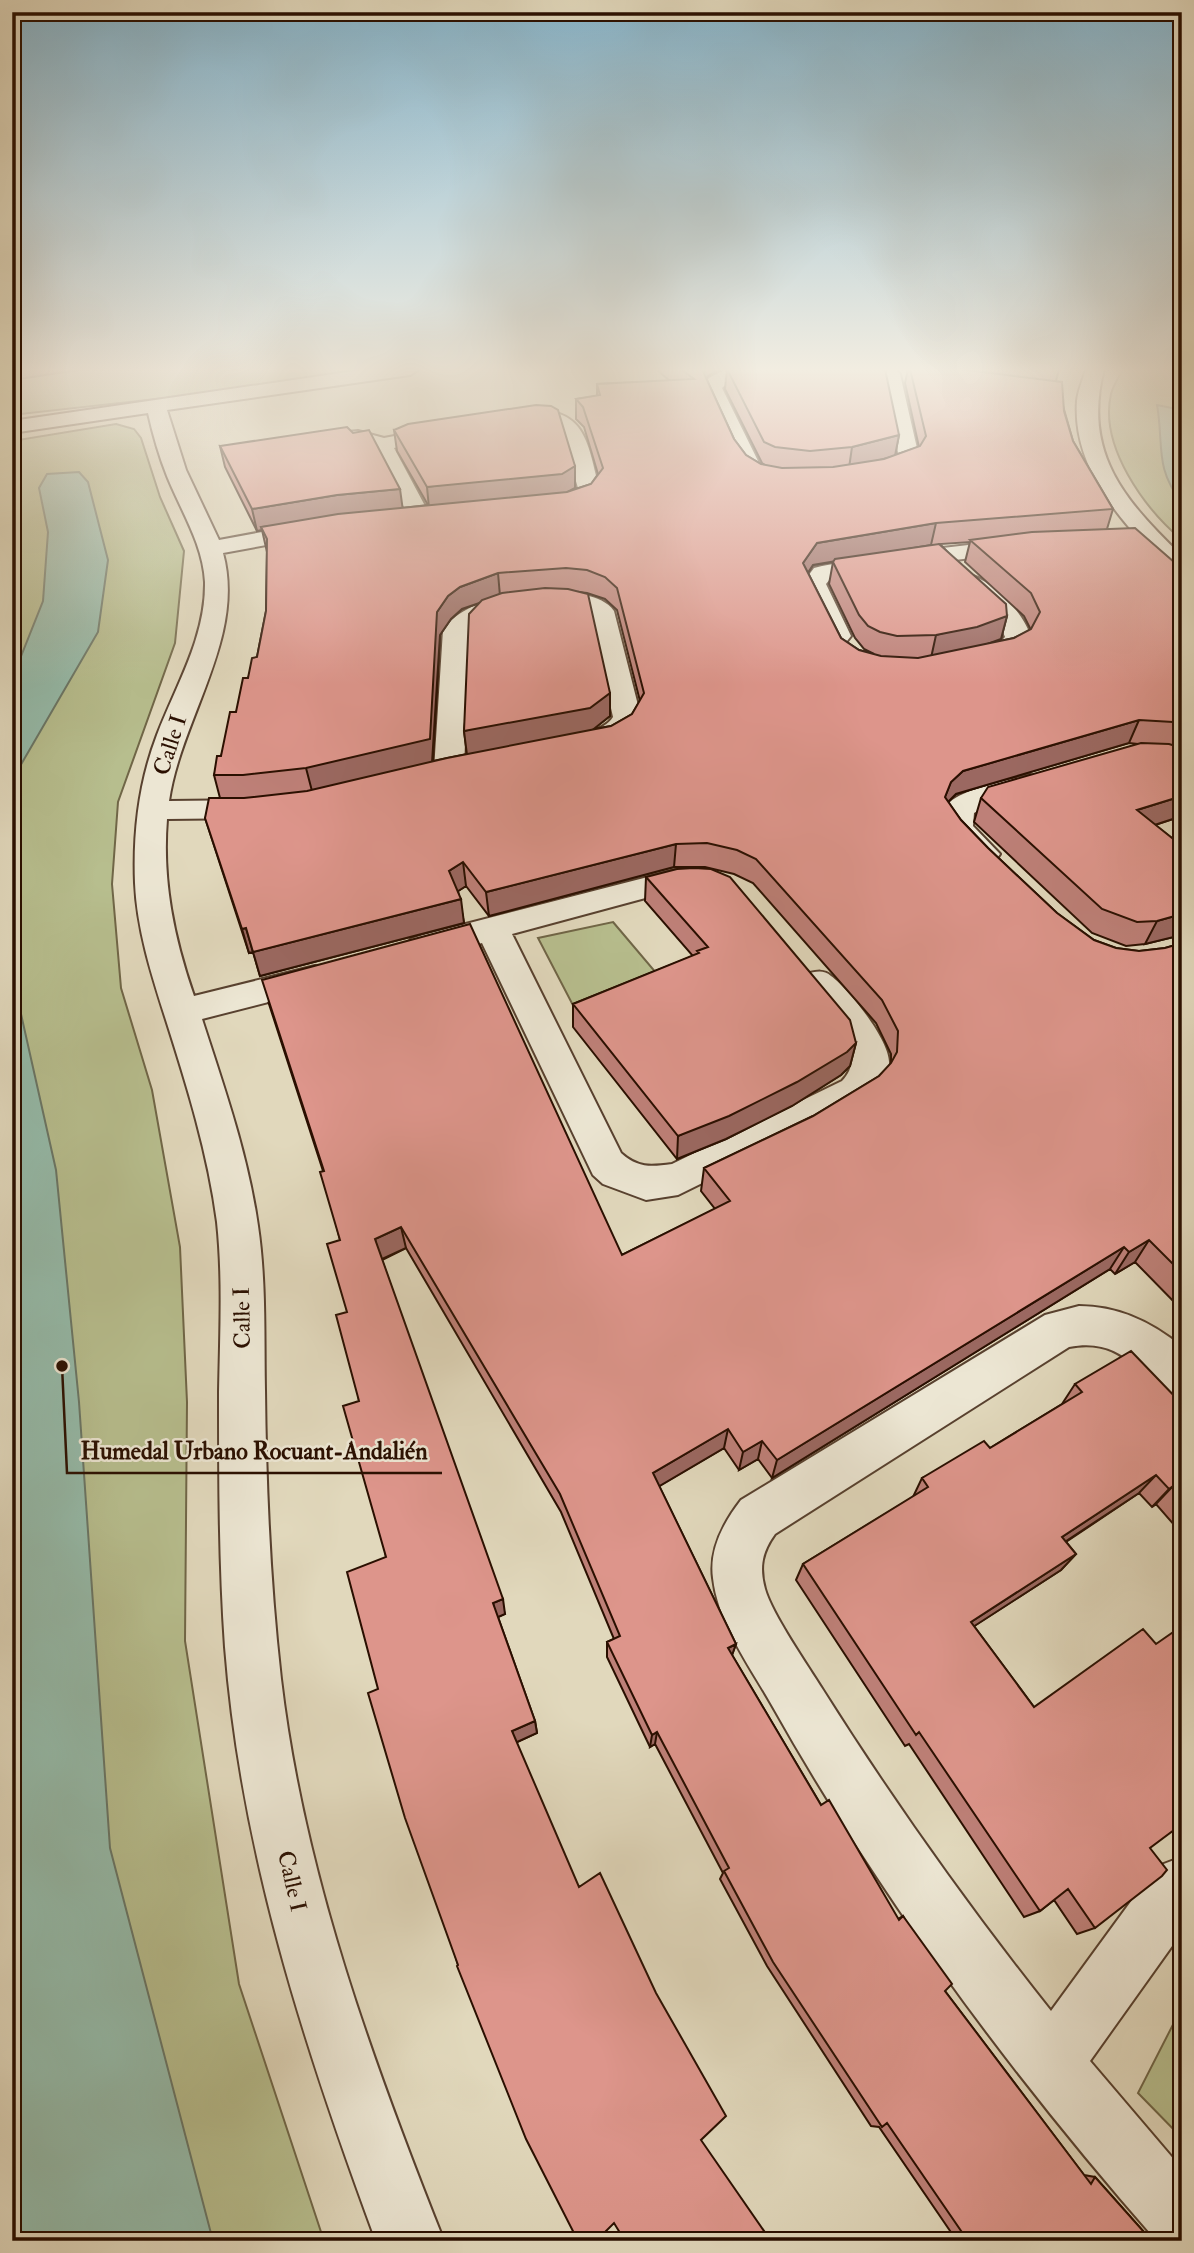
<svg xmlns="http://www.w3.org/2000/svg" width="1194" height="2253" font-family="'IM FELL Double Pica',serif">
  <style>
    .green { fill: #b7be8e; stroke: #706647; stroke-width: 2 }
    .water { fill: #95bbaa; stroke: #6a7666; stroke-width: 2 }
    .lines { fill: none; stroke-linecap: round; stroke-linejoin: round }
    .minor-casing { stroke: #58412f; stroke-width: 4 }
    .minor { fill: #ece6d3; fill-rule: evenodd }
    .wall { fill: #be8078; stroke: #2a0f00; stroke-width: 2; fill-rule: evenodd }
    .shaded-wall { fill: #9b6861; stroke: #2a0f00; stroke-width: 2 }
    .building { fill: #dd958b; stroke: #2a0f00; stroke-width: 2 }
    .labels { text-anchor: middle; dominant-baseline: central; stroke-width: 5; stroke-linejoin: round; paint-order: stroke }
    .street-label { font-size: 23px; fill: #2a0f00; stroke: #ece6d3 }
    .leader { fill: none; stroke: #2a0f00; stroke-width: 2.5 }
    .callout-dot { fill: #2a0f00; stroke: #ece6d3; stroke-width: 2.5 }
    .callout-label { font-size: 24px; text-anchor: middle; font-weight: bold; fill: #2a0f00; stroke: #ece6d3; stroke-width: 5; stroke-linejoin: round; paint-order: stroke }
  </style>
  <rect width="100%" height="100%" fill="#e1d8bc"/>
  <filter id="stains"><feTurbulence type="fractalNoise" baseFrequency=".00286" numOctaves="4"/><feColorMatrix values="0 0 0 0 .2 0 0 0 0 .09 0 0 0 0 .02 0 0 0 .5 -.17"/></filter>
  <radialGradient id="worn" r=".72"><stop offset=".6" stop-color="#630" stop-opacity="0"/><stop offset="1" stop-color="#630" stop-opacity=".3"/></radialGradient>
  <path class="green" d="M374 369 237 390 12 415V370Z
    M1123 369H1182V540C1144 508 1099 446 1111 394 1113 386 1119 377 1123 369Z
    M116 424 134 429 141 438 160 497 184 551 175 643 118 802 112 884 121 988 152 1090 180 1247 187 1402 185 1641 239 1984 324 2241H12V441Z
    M613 922 663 981 577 1013 538 938Z
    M1182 2007V2138L1138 2093Z"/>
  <path class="water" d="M1157 405 1182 410V502C1154 469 1164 443 1157 405Z
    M79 472 88 482 108 560 98 632 12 780V679L43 601 48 532 39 488 47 474Z
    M12 995 21 1014 56 1170 79 1402 110 1848 213 2241H23L12 2186Z"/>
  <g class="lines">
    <defs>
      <path id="minor" d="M368 369H419L410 375 167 410 186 470 219 540 316 522 324 524 327 529 324 534 316 536 223 553C246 637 181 718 169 801L261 800 272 803 276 809 272 815 261 818 167 819C162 881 174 938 194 996L315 966 327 969 332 978 327 987 202 1019C224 1087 248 1155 258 1226 266 1280 264 1335 265 1390 266 1486 270 1583 281 1679 304 1874 372 2060 444 2241H376C305 2049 241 1853 225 1647 219 1562 219 1477 219 1392 220 1335 223 1278 217 1222 208 1153 187 1086 166 1020 152 976 137 930 135 883 133 832 139 782 157 735 176 685 206 637 205 582 203 544 181 511 167 476 159 456 153 435 148 413L12 433V421Z
        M726 369H789C772 385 740 369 722 388L760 465 769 471 789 476 792 481 789 486C775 489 753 483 743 472 731 458 712 408 702 388L709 378Z
        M1086 369H1104C1082 453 1125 501 1182 556V577L1174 575C1127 528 1072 472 1077 401 1078 390 1083 380 1086 369Z
        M884 370 895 369 900 374 919 457C912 476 879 482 861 478L858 473 861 468 889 464 899 457 882 374Z
        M542 411C589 413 589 453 600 490 588 508 559 516 538 511L535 506 538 501 568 496 578 488 561 430C543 415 522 430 502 425L499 421 502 417Z
        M447 426 454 428 457 432 454 436 394 448 431 517 428 522H412L409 517 373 447C354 442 335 448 317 443L314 439 317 435 358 431 384 438Z
        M1020 539 1028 541 1032 546 1028 551 882 569 830 579 826 584 851 636 847 641 838 644 829 641 825 636 802 584 814 568 822 566 882 555Z
        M969 575C992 580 1027 615 1031 639 1018 658 986 670 964 665L960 659 964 653 998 644 1005 637 998 620 957 582 960 577Z
        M549 592C569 593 602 593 614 611L641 717C629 739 603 756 577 750L573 744C582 731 603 732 613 717L590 615C557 599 496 605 469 632L464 770 459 776 449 779 439 776 434 770 443 630C465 598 514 595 549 592Z
        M1030 775 1040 778 1045 784 1040 790 989 805 974 813 973 826 1000 854 995 861C971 867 949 844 941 822 943 816 945 806 950 802 966 788 1009 780 1030 775Z
        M697 868 708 871 713 878 708 885 675 890 512 934 621 1153C638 1168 650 1167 672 1164L842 1081C871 1052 825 1015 806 992L801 983 806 974C815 972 823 969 831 976 849 989 891 1042 889 1064 888 1079 878 1091 868 1101L678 1195 646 1200 603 1184 593 1175 482 943 423 959 411 955 406 947 411 939 423 935 675 870Z
        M1079 1306C1118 1306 1152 1322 1182 1347V1397C1137 1381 1128 1336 1069 1347L775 1534C762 1552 759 1567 765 1589 772 1614 808 1666 823 1690 893 1801 969 1908 1051 2011L1132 1900 1161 1865 1182 1857V1932L1090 2061 1182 2169V2241H1157C1013 2077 880 1897 773 1707 751 1668 718 1624 713 1578 709 1549 724 1522 741 1500L1045 1315Z"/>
    </defs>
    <use href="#minor" class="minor-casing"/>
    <use href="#minor" class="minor"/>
  </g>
  <path class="wall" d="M656 369H720L708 376 706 378 734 439 746 455 761 464 765 465 762 463 725 389 727 369 899 435 895 455 919 447 905 383 908 369H1059L1056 381 1073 441 1113 509 1107 529 1182 569V816L1155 825 1182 846V935L1145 944 1126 946 1092 933 974 822 981 798 1138 744 1129 743 956 794 948 802 961 820 988 848 1057 913 1094 940 1116 948 1139 951 1165 948 1182 943V1310L1135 1262 1115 1274 1110 1269 772 1478 758 1459 739 1470 724 1448 659 1486 736 1644 732 1655 821 1805 898 1919 903 1916 945 1991 1084 2175 1095 2177 1152 2241H957L879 2127 871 2126 767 1966 720 1879 723 1873 655 1744 650 1747 607 1657V1642L614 1639 561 1512 406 1248 382 1260 505 1614 498 1617 535 1721 537 1733 517 1742 458 1965 378 1689 386 1557 359 1401 347 1312 340 1240 323 1171 269 1004 622 1255 715 1209 701 1191 704 1168 813 1116 879 1076 891 1064V1054L876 1023 753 883 734 874 705 867H674L489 916 466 886 458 891 464 923 260 976 253 952 249 953 205 818 220 798 214 775 221 756 248 678 257 657 266 611 267 552 262 530 257 531 225 467 220 446 402 508 428 505 397 451 394 430 575 488 569 491 591 484 598 474 584 427 576 419V399L597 396V384L670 381ZM970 542 965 562 1024 616 1031 630 1014 638 986 644 1001 639 1007 616 940 544ZM833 562 829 584 855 638 864 649 874 654 859 650 841 638 808 573 813 565ZM579 592 587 593 605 599 617 610 640 701 632 714 611 726 593 729 610 716ZM479 603 464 731 467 754 433 761 440 635 451 619 462 609Z
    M646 877 856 1043 850 1066 841 1075 792 1106 726 1139 677 1159 573 1027V1004L693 956 645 901Z
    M1075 1384 1182 1404V1534L1156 1504 1152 1507 1139 1493 1066 1542 1076 1554 1061 1570 974 1626 1034 1707 1150 1848 1095 1928 1077 1934 1054 1900 1040 1911 1024 1917 909 1744 905 1746 796 1580 803 1564 913 1497 922 1478 990 1448 1062 1404Z"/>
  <path class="shaded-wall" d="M12 369H85L12 380Z
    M701 369H720L708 376 700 386Z
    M899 435 895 456 849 468 852 447Z
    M575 466V488L562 495 429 508 427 487Z
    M400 489 403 511 261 527 262 530 257 531 252 509 337 495Z
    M936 523 931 545 813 565 800 585 803 563 817 543Z
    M498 573 500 596 462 609 451 619 440 635 432 763 312 791 306 768 437 612 448 596 460 587Z
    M1007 616 1001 639 971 650 931 658 936 635Z
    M610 693V716L590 732 467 755 464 731Z
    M1139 720 1129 743 956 794 944 806 945 797 951 782 963 771Z
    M1182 796V816L1127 834 1137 810Z
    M676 844 674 867 489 916 486 892Z
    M463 862 466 886 452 895 449 871Z
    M461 899 464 923 260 976 253 952Z
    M1182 914V935L1145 944 1157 921Z
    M246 928 253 952 249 953 242 929Z
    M856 1043 850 1066 841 1075 792 1106 726 1139 677 1159 678 1136Z
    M401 1227 406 1248 380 1260 375 1239Z
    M1149 1240 1135 1262 1115 1274 1129 1252Z
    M1124 1247 1110 1269 772 1478 777 1460Z
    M728 1429 724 1448 651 1491 653 1473Z
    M762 1441 758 1459 739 1470 743 1452Z
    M1156 1475 1139 1493 1048 1553 1062 1537Z
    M1173 1486 1156 1504 1152 1507 1169 1489Z
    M1076 1554 1061 1570 959 1636 971 1622Z
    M503 1599 505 1614 496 1618 493 1603Z
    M736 1644 731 1658 728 1648Z
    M535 1721 537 1733 515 1743 512 1731Z
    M657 1732 655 1744 650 1747 652 1735Z"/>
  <path class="building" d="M681 369H702L734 439 746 455 761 464 782 468 833 467 884 459 920 446 926 436 910 369H960L1062 382 1064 411 1073 441 1113 509 936 523 817 543 803 563 841 638 859 650 881 656 918 658 1014 638 1031 629 1040 612 1031 593 970 540 1032 532 1135 528 1182 569V724L1173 722 1139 720 963 771 951 782 945 797 961 820 988 848 1057 913 1094 940 1116 948 1139 951 1165 948 1182 943V1273L1149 1240 1129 1252 1124 1247 777 1460 762 1441 743 1452 728 1429 653 1473 736 1644 728 1648 821 1805 829 1800 899 1920 903 1916 952 1984 945 1991 1091 2184 1095 2177 1152 2241H968L887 2123 882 2127 773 1962 724 1871 729 1868 657 1732 652 1735 607 1642 620 1636 560 1494 401 1227 375 1239 503 1599 493 1603 535 1721 512 1731 579 1887 600 1873 656 1993 726 2116 701 2140 771 2241H625L614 2223 596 2241H578L526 2139 457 1966 458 1965 405 1818 368 1693 378 1689 347 1572 386 1557 343 1406 359 1401 336 1315 347 1312 327 1244 340 1240 320 1172 324 1171 262 980 470 924 622 1255 730 1201 704 1168 813 1116 879 1076 891 1063 897 1052 898 1031 882 1000 756 859 737 850 707 843 676 844 486 892 463 862 449 871 461 899 253 952 246 928 242 929 205 818 209 798H244L307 791 447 758 611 726 632 714 644 693 617 588 605 577 587 570 566 568 498 573 460 587 448 596 437 612 430 739 306 768 243 775H214L217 756H221L230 712H236L243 678H248L252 658 257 657 266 611 267 539 261 527 338 514 567 492 591 484 603 468 583 407 576 399 600 395 597 384 694 379Z
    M727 369H885L899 435 852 447 810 451 775 447 764 442Z
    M536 405 551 406 558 410 575 466 562 474 427 487 394 430 408 424Z
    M347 427 353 433 369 430 400 489 337 495 252 509 220 446Z
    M939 544 1006 604 1007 616 977 627 936 635 897 636 880 632 868 626 859 615 833 562 835 559Z
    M545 588 568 589 588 594 610 693 590 708 464 731 469 614 482 600 502 593Z
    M1141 743 1169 744 1182 748V796L1137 810 1182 846V914L1157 921 1137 922 1102 909 981 798 988 787Z
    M694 868 711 869 730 877 850 1020 856 1043 847 1052 797 1082 729 1116 678 1136 573 1004 699 953 697 951 708 947 646 877 677 869Z
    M1131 1351 1182 1404V1496L1173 1486 1169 1489 1156 1475 1062 1537 1076 1554 971 1622 1034 1707 1143 1629 1156 1644 1182 1626V1824L1150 1848 1167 1870 1162 1876 1095 1928 1068 1889 1040 1911 919 1732 916 1735 803 1564 928 1487 922 1478 984 1441 990 1448 1082 1392 1075 1384Z"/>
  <linearGradient id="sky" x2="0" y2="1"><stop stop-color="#87b7cf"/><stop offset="0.54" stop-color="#f2ede1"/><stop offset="1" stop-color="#f2ede1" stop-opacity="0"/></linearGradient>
  <rect width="1194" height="685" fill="url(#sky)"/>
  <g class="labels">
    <g class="street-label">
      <text transform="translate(170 745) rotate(-72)">Calle I</text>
      <text transform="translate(242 1318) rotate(-91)">Calle I</text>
      <text transform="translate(292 1881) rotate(77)">Calle I</text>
    </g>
  </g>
  <path class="leader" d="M62 1366L67 1473H442"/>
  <circle class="callout-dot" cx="62" cy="1366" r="7"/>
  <g class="callout-label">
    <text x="254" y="1459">Humedal Urbano Rocuant-Andalién</text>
  </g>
  <rect width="1194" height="2253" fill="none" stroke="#e1d8bc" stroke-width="42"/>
  <rect x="14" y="14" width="1166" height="2225" fill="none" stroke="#2a0f00" stroke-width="3.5"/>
  <rect x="21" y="21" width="1152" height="2211" fill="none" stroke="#2a0f00" stroke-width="2"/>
  <rect width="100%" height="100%" filter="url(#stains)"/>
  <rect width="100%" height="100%" fill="url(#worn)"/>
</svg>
